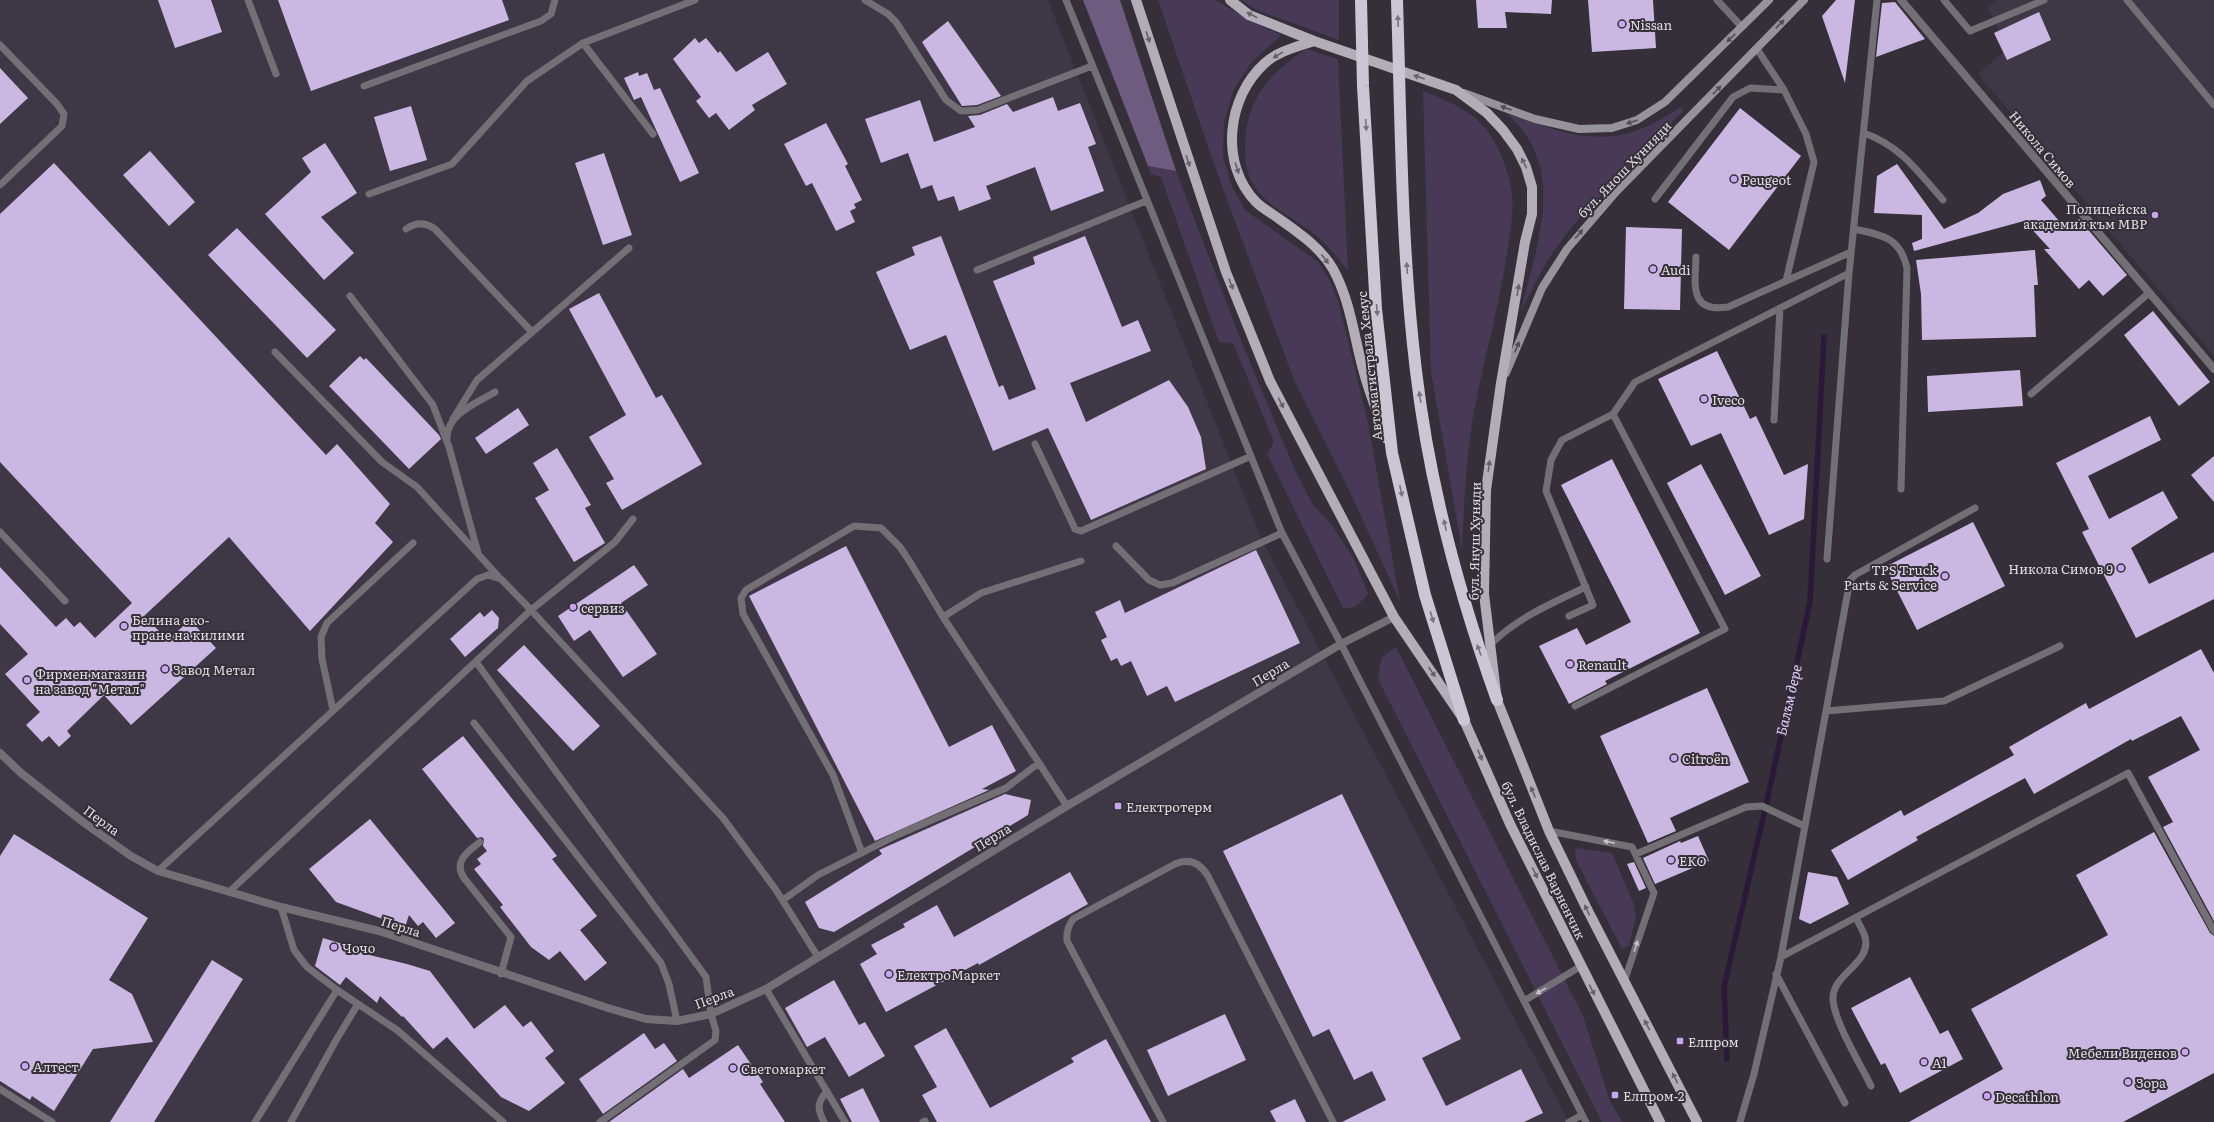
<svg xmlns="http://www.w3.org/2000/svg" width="2214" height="1122" font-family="Literata,serif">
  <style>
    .built { fill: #3e3746 }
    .green { fill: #483a57 }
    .forest { fill: #6d5b80 }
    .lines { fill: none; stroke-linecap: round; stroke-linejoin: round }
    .stream { stroke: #2a1939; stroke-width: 5.5 }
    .building { fill: #cbb8e2 }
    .lane { stroke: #727075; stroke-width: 7 }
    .street { stroke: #727075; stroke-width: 8 }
    .secondary { stroke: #96939a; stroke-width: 8 }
    .primary { stroke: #b2adb7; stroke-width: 10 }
    .highway { stroke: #cbc6d1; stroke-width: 12 }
    .oneway { fill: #66616b }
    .oneway2 { fill: #78737d }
    .oneway3 { fill: #514d55 }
    .oneway4 { fill: #c4c1c7 }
    .poi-dot { fill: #c9a5ee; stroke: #342f38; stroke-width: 1.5 }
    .labels { text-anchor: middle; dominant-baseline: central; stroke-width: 4; stroke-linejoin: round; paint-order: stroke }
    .poi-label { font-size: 13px; fill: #dfdce2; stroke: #342f38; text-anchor: start }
    .street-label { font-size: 13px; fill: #dfdce2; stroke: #342f38 }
    .water-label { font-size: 14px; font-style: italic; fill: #e2cafd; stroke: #342f38 }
  </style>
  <rect width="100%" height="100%" fill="#342f38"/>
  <path class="built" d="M0 0H1048L1261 538 1569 1122H0Z
    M1996 0H2214V356L1978 74 2007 49 1988 8Z"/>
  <path class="green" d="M1158 0H1215L1257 24 1281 35 1251 63 1234 89 1224 122 1223 156 1232 187 1245 210 1318 262 1330 281 1338 300 1368 423 1400 601 1347 486 1294 380 1215 167Z
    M1242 0H1339V40L1254 9Z
    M1306 49 1338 59 1348 271C1337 257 1327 244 1313 233 1294 218 1270 208 1255 188 1247 175 1245 162 1245 147 1245 100 1269 74 1306 49Z
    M1423 91C1441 98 1458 105 1474 117 1495 134 1509 168 1512 194 1514 214 1510 234 1507 254 1499 307 1484 359 1474 411 1466 457 1464 504 1462 550L1431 372Z
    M1680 107 1683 111 1574 224 1548 259 1521 311C1533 257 1560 192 1529 140 1524 131 1515 122 1508 114 1576 138 1616 153 1680 107Z
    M1148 166 1176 171 1242 343 1294 468 1313 505 1331 524 1354 559 1368 594C1362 601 1354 610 1343 608L1267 454 1274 442 1233 343 1219 342 1161 177 1151 174Z
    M1396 647 1583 1016 1610 1101 1622 1122H1602L1378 679 1381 658Z
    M1575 848 1612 853 1633 902 1636 917 1629 945 1622 949 1576 860Z"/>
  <path class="forest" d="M1083 0H1120L1176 171 1148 166Z"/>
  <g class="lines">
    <path class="stream" d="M1727 1059 1724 987 1767 801 1810 602 1824 337"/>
  </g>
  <path class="building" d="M158 0H211L222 32 175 48Z
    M278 0H502L509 20 311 91Z
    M1476 0H1552L1551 14 1505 12 1507 28H1478Z
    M1588 0H1653L1656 48 1592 52Z
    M1836 0H1855L1845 83 1822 16Z
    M1895 2 1925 39 1876 57 1882 3Z
    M2039 12 2051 40 2007 60 1994 33Z
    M948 21 1001 96 977 105 962 106 922 42Z
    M695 38 699 43 706 38 718 53 720 51 736 72 768 52 787 84 752 105 755 110 729 130 716 113 709 118 696 101 701 97 673 59Z
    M0 68 28 98 0 124Z
    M638 72 639 76 647 73 654 90 660 88 699 173 680 182 641 97 634 100 624 78Z
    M1053 97 1058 111 1080 103 1096 144 1088 147 1104 191 1051 211 1035 167 986 186 991 199 959 211 954 196 938 201 932 185 921 189 908 153 881 163 865 119 920 100 934 142 975 127 968 116 980 115 1007 104 1013 112Z
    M411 106 427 160 390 171 374 117Z
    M1740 108 1801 156 1729 250 1668 202Z
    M826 123 848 164 845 166 862 200 854 204 856 208 850 211 855 222 836 231 812 183 806 186 784 144Z
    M325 143 357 193 321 217 354 253 324 280 265 214 311 172 302 158Z
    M150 151 195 202 169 226 123 175Z
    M604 153 632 235 603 245 575 163Z
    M54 163 326 455 337 444 390 504 375 523 393 542 310 631 229 537 144 616 168 640 190 620 216 648 131 725 104 695 67 731 71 736 59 747 49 736 42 742 26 725 40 712 5 674 28 654 0 624V567L56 627 66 618 74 627 80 622 95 638 132 603 0 462V214Z
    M1897 164 1944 229 1978 213 2003 194 2040 180 2046 196 2041 200 2066 229 2079 219 2127 275 2103 296 2089 280 2079 289 2044 249H2050L2024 221 1914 251 1912 243 1922 239V215L1874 213 1877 176Z
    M1626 227 1682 229 1680 310 1624 309Z
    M237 228 336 330 307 358 208 255Z
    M941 236 999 387 1003 385 1009 400 1036 389 993 281 1035 264 1033 257 1085 236 1122 327 1138 320 1151 351 1070 383 1086 422 1169 380 1188 407 1201 437 1206 469 1091 520 1048 428 993 451 946 335 910 350 876 272 915 255 912 247Z
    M2035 250 2038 285H2034L2036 337 1922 340 1921 294 1916 260Z
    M599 293 656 398 662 395 702 464 622 510 606 483 614 479 589 437 626 415 569 309Z
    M2153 311 2210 382 2179 406 2124 335Z
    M1717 351 1750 419 1756 416 1784 475 1808 464 1804 519 1769 535 1721 433 1691 446 1658 379Z
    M360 356 364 360 366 358 439 435 441 439 409 469 329 386Z
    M2020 370 2023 406 1928 412 1927 376Z
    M518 408 529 425 486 454 475 438Z
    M2150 416 2161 440 2088 476 2109 519 2163 491 2178 518 2131 548 2149 584 2214 552V599L2136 638 2082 532 2089 529 2056 463Z
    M557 448 591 505 585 508 605 543 574 562 535 498 549 490 533 463Z
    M2214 456V502L2191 475Z
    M1612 459 1700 633 1605 681 1607 684 1569 704 1539 646 1577 628 1586 645 1631 622 1561 485Z
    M1701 464 1761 576 1725 595 1667 483Z
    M1973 522 2005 586 1917 630 1885 567Z
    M846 546 949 747 992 725 1016 771 982 789 989 790 875 841 749 596Z
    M1256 550 1300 643 1175 702 1167 686 1147 696 1131 661 1121 666 1117 658 1111 661 1101 640 1107 637 1095 612 1120 600 1125 613Z
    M634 565 648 585 621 603 657 654 623 677 590 630 574 641 558 616Z
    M492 610 499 618 498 628 465 657 450 639 480 612 484 617Z
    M524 645 600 726 573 751 497 670Z
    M2201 649 2214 673V921L2163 827 2173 822 2148 777 2200 750 2181 716 2132 741 2131 739 2034 794 2025 778 1916 837 1918 840 1848 880 1831 850 1901 810 1904 816 2014 755 2009 747 2086 703 2089 709Z
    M1707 688 1749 782 1670 818 1676 831 1648 843 1600 736Z
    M463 736 557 856 552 859 597 916 580 930 607 963 585 981 560 951 549 960 531 947 500 907 503 905 474 869 481 864 477 859 487 851 483 846 484 839 482 837 477 838 422 769Z
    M1005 794 1031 800 1028 815 834 932 819 928 805 902 882 854 879 850Z
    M1342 794 1461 1039 1422 1058 1446 1106 1521 1069 1543 1113 1524 1122H1342L1386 1100 1372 1071 1354 1080 1329 1029 1313 1037 1223 851Z
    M370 819 455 923 436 938 423 922 418 926 409 915 405 927 336 902 309 869Z
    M2154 832 2210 933 2214 936V1073L2123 1122H1909L2003 1069 1971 1009 2108 935 2076 875Z
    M14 834 148 918 109 980 132 994 153 1042 93 1049 54 1111 32 1096 30 1100 0 1081V856Z
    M1698 836 1709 861 1655 884 1643 858 1680 841 1681 843Z
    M1634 862 1646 888 1639 891 1627 864Z
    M1070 872 1088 904 979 965 978 963 886 1012 860 964 877 954 871 945 905 927 903 924 937 905 954 937Z
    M1808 872 1837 877 1849 904 1810 924 1799 919Z
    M323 938 362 950 361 953 407 964 430 971 474 1029 505 1005 523 1027 531 1021 554 1051 545 1058 565 1083 529 1111 501 1097 447 1037 433 1049 403 1016 402 1017 380 996 377 1003 346 977 340 985 315 966Z
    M212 960 243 979 154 1122H110Z
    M1910 977 1940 1034 1948 1030 1963 1059 1900 1093 1885 1063 1881 1065 1851 1008Z
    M834 980 859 1025 865 1022 885 1056 849 1077 825 1037 807 1047 785 1008Z
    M1225 1014 1246 1060 1168 1096 1147 1050Z
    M946 1028 990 1108 1074 1062 1071 1058 1106 1039 1151 1122H937L922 1095 937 1087 914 1046Z
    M644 1033 655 1049 664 1043 677 1061 603 1114 579 1079Z
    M738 1045 763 1082 760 1084 785 1122H609L683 1069 689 1078Z
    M863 1088 880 1122H852L840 1099Z
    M1295 1099 1306 1122H1276L1270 1111Z"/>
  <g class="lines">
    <path class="lane" d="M248 0 276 74
      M865 0 888 14 896 22 946 100 961 111 978 110 1092 66
      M1066 0 1282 533 1341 644 1586 1122
      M1717 0 1742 27
      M1944 0 1970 31 2044 0
      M2127 0 2214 105
      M583 43 653 134
      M0 45 57 104 64 114 62 126 0 185
      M1757 49 1784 90
      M364 86 541 21 551 14 555 0
      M1864 133C1901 146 1918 172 1943 200
      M369 194 452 164 527 81 583 43 695 0
      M1655 199 1733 97 1750 88 1784 90 1806 134 1814 162 1786 281
      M406 229C416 222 425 222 435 229L532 332
      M1854 229C1882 235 1900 237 1907 268L1901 489
      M1696 257C1695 285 1689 313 1728 307L1851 252
      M977 270 1146 201
      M350 296 433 405 449 447 478 553
      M275 352 382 462 417 487 498 576
      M2031 394 2149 293
      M453 419 477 380 629 248
      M1774 420 1780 308
      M447 439C446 414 477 403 495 392
      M1035 444 1075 529 1081 531 1249 457
      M0 532 65 601
      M1116 546 1149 580 1160 585 1172 583 1282 533
      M1827 559 1849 273 1877 0
      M1569 616 1593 605 1546 491 1551 460 1562 440 1613 414 1635 382 1849 273
      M943 617 981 593 1081 561
      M1492 643C1519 617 1552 603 1586 587
      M476 662 706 977 711 1014 716 1031 715 1040 600 1122
      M1575 706 1725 629 1613 414
      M333 710 322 659 321 637 327 623 413 543
      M1826 711 1944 701 2060 646
      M474 723 661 963 669 984 677 1021
      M1549 831 1632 847 1654 893 1624 982
      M480 842C467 852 453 862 464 878L511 937 501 974
      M862 853 833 775 743 614 741 598 746 590 854 526 881 528 900 547 910 562 943 617 1039 763
      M1636 854 1746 807 1762 806 1804 826
      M158 871 477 579 488 575 501 579 531 610 723 818 776 890 818 957
      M229 892 531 610 615 542 633 519
      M783 900 818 875 897 835 1006 788 1039 763 1067 806
      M281 907 294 950 307 967 337 990 397 1030 503 1122
      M1856 917C1858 923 1863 930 1865 937 1872 964 1832 973 1833 999 1834 1022 1861 1065 1871 1086
      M1781 957 2128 773 2214 931
      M1776 974 1845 1103
      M766 989 845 1122
      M1524 1001 1581 966
      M0 1089 52 1122
      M255 1122 337 990
      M291 1122 335 1042 358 1004
      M824 1122C817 1108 817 1103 827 1091
      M923 1122 925 1121
      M1163 1122 1067 941C1066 932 1068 926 1073 919L1175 864C1189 858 1200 863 1208 876L1333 1122
      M1569 1122 1582 1115
      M1740 1122 1754 1074 1781 957 1850 580 1855 575 1975 508"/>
    <path class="street" d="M1901 0 2214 369
      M0 753 21 773 83 822 131 856 158 871 281 907 379 931 608 1008 646 1019 677 1021 711 1014 766 989 1067 806 1341 644 1394 617"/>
    <path class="secondary" d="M1464 93 1535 119 1579 129 1612 128 1637 120 1665 102 1769 0
      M1506 373 1542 288 1567 249 1616 192 1804 0"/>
    <path class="primary" d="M1136 0 1226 272 1270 381 1394 617 1464 720 1510 824 1660 1122
      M1230 0 1249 15 1314 41 1456 90 1487 113 1503 130 1517 149 1526 167 1532 187V214L1525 242 1501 383 1486 490 1484 594 1497 700 1549 831 1586 907 1697 1122
      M1314 41C1297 47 1278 51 1265 63 1227 97 1219 164 1256 202 1262 208 1271 213 1278 218 1298 232 1321 248 1333 269 1351 302 1354 338 1364 373 1370 395 1379 417 1387 439"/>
    <path class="highway" d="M1361 0 1363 86 1376 309 1392 453 1425 595 1464 720
      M1397 0C1401 124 1401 248 1416 371 1429 483 1459 594 1497 700"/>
  </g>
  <defs><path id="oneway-solid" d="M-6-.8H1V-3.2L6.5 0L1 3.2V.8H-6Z"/></defs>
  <g class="oneway">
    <use href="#oneway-solid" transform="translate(1252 15) rotate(-153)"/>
    <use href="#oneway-solid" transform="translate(1148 37) rotate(72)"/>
    <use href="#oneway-solid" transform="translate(1278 55) rotate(149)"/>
    <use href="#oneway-solid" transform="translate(1419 77) rotate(-161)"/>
    <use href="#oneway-solid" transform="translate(1188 161) rotate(71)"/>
    <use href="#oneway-solid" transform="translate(1524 163) rotate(-116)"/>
    <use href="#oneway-solid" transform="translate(1237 168) rotate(72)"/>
    <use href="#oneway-solid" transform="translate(1325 259) rotate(53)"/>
    <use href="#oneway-solid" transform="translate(1231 284) rotate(68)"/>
    <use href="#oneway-solid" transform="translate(1518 290) rotate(-80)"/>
    <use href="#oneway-solid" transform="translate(1281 403) rotate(63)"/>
    <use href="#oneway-solid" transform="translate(1489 466) rotate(-82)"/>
    <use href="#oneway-solid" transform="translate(1432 672) rotate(56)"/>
    <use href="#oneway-solid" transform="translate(1480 755) rotate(67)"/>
    <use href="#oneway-solid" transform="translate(1533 792) rotate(-113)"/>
    <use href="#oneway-solid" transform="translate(1535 873) rotate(64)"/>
    <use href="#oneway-solid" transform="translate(1587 910) rotate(-116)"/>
    <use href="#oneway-solid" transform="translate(1592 990) rotate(64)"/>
    <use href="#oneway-solid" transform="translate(1647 1025) rotate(-118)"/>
    <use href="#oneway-solid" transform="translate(1675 1078) rotate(-117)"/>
  </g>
  <g class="oneway2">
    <use href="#oneway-solid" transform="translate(1398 21) rotate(-92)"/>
    <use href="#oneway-solid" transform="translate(1366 125) rotate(86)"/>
    <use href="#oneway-solid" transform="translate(1407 268) rotate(-94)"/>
    <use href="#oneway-solid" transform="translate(1377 310) rotate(85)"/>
    <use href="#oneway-solid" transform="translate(1420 397) rotate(-99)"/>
    <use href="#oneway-solid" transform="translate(1401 491) rotate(78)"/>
    <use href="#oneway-solid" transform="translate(1445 525) rotate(-102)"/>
    <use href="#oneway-solid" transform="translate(1432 617) rotate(73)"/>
    <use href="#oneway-solid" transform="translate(1479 650) rotate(-110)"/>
  </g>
  <g class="oneway3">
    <use href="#oneway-solid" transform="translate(1780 24) rotate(-46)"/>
    <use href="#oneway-solid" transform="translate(1731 38) rotate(136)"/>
    <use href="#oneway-solid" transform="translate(1717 90) rotate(-46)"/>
    <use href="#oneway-solid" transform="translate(1506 108) rotate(-160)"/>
    <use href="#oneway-solid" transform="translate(1632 122) rotate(161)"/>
    <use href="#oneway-solid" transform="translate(1579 234) rotate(-50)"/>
    <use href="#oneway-solid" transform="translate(1517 347) rotate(-67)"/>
  </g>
  <g class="oneway4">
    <use href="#oneway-solid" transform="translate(1609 842) rotate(-169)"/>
    <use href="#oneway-solid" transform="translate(1636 946) rotate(-72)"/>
    <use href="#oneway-solid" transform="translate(1541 991) rotate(149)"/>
  </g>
  <g class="poi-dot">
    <circle cx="1622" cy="24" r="4"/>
    <circle cx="1734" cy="179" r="4"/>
    <circle cx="2155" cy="215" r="4"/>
    <circle cx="1653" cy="269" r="4"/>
    <circle cx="1704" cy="399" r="4"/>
    <circle cx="2121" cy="568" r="4"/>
    <circle cx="1945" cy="576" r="4"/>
    <circle cx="573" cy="607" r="4"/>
    <circle cx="124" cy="626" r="4"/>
    <circle cx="1570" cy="664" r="4"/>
    <circle cx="165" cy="669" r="4"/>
    <circle cx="27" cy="680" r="4"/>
    <circle cx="1674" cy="758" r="4"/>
    <rect x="1114" y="802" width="8" height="8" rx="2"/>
    <circle cx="1671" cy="860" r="4"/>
    <circle cx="334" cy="947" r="4"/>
    <circle cx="889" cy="974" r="4"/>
    <rect x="1676" y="1037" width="8" height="8" rx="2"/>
    <circle cx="2185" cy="1052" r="4"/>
    <circle cx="1924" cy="1062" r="4"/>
    <circle cx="25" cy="1066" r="4"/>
    <circle cx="733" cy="1068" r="4"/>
    <circle cx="2128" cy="1082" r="4"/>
    <rect x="1611" y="1091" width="8" height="8" rx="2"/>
    <circle cx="1987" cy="1096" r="4"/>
  </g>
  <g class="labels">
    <g class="poi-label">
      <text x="1630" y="24">Nissan</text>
      <text x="1742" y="179">Peugeot</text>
      <text x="2147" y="208" text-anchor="end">Полицейска<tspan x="2147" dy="15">академия към МВР</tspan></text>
      <text x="1661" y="269">Audi</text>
      <text x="1712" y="399">Iveco</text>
      <text x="2113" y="568" text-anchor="end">Никола Симов 9</text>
      <text x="1937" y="569" text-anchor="end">TPS Truck<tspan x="1937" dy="15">Parts &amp; Service</tspan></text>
      <text x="581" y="607">сервиз</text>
      <text x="132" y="619">Белина еко-<tspan x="132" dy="15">пране на килими</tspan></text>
      <text x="1578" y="664">Renault</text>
      <text x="173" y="669">Завод Метал</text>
      <text x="35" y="673">Фирмен магазин<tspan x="35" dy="15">на завод "Метал"</tspan></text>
      <text x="1682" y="758">Citroën</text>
      <text x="1126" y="806">Електротерм</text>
      <text x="1679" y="860">EKO</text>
      <text x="342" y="947">Чочо</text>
      <text x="897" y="974">ЕлектроМаркет</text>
      <text x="1688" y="1041">Елпром</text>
      <text x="2177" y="1052" text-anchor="end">Мебели Виденов</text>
      <text x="1932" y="1062">A1</text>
      <text x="33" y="1066">Алтест</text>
      <text x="741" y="1068">Светомаркет</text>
      <text x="2136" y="1082">Зора</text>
      <text x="1623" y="1095">Елпром-2</text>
      <text x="1995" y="1096">Decathlon</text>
    </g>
    <g class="street-label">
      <text transform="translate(2043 149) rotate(50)">Никола Симов</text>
      <text transform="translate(1624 169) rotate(-46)">бул. Янош Хунияди</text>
      <text transform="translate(1369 366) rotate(-96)">Автомагистрала Хемус</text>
      <text transform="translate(1474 541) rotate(-89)">бул. Януш Хуняди</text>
      <text transform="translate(1270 672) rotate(-31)">Перла</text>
      <text transform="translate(102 820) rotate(36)">Перла</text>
      <text transform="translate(992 837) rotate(-31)">Перла</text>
      <text transform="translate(1544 860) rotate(64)">бул. Владислав Варненчик</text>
      <text transform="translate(401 926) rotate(18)">Перла</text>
      <text transform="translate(714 997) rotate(-20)">Перла</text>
    </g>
    <g class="water-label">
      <text transform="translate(1788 700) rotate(-77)">Балъм дере</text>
    </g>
  </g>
</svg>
